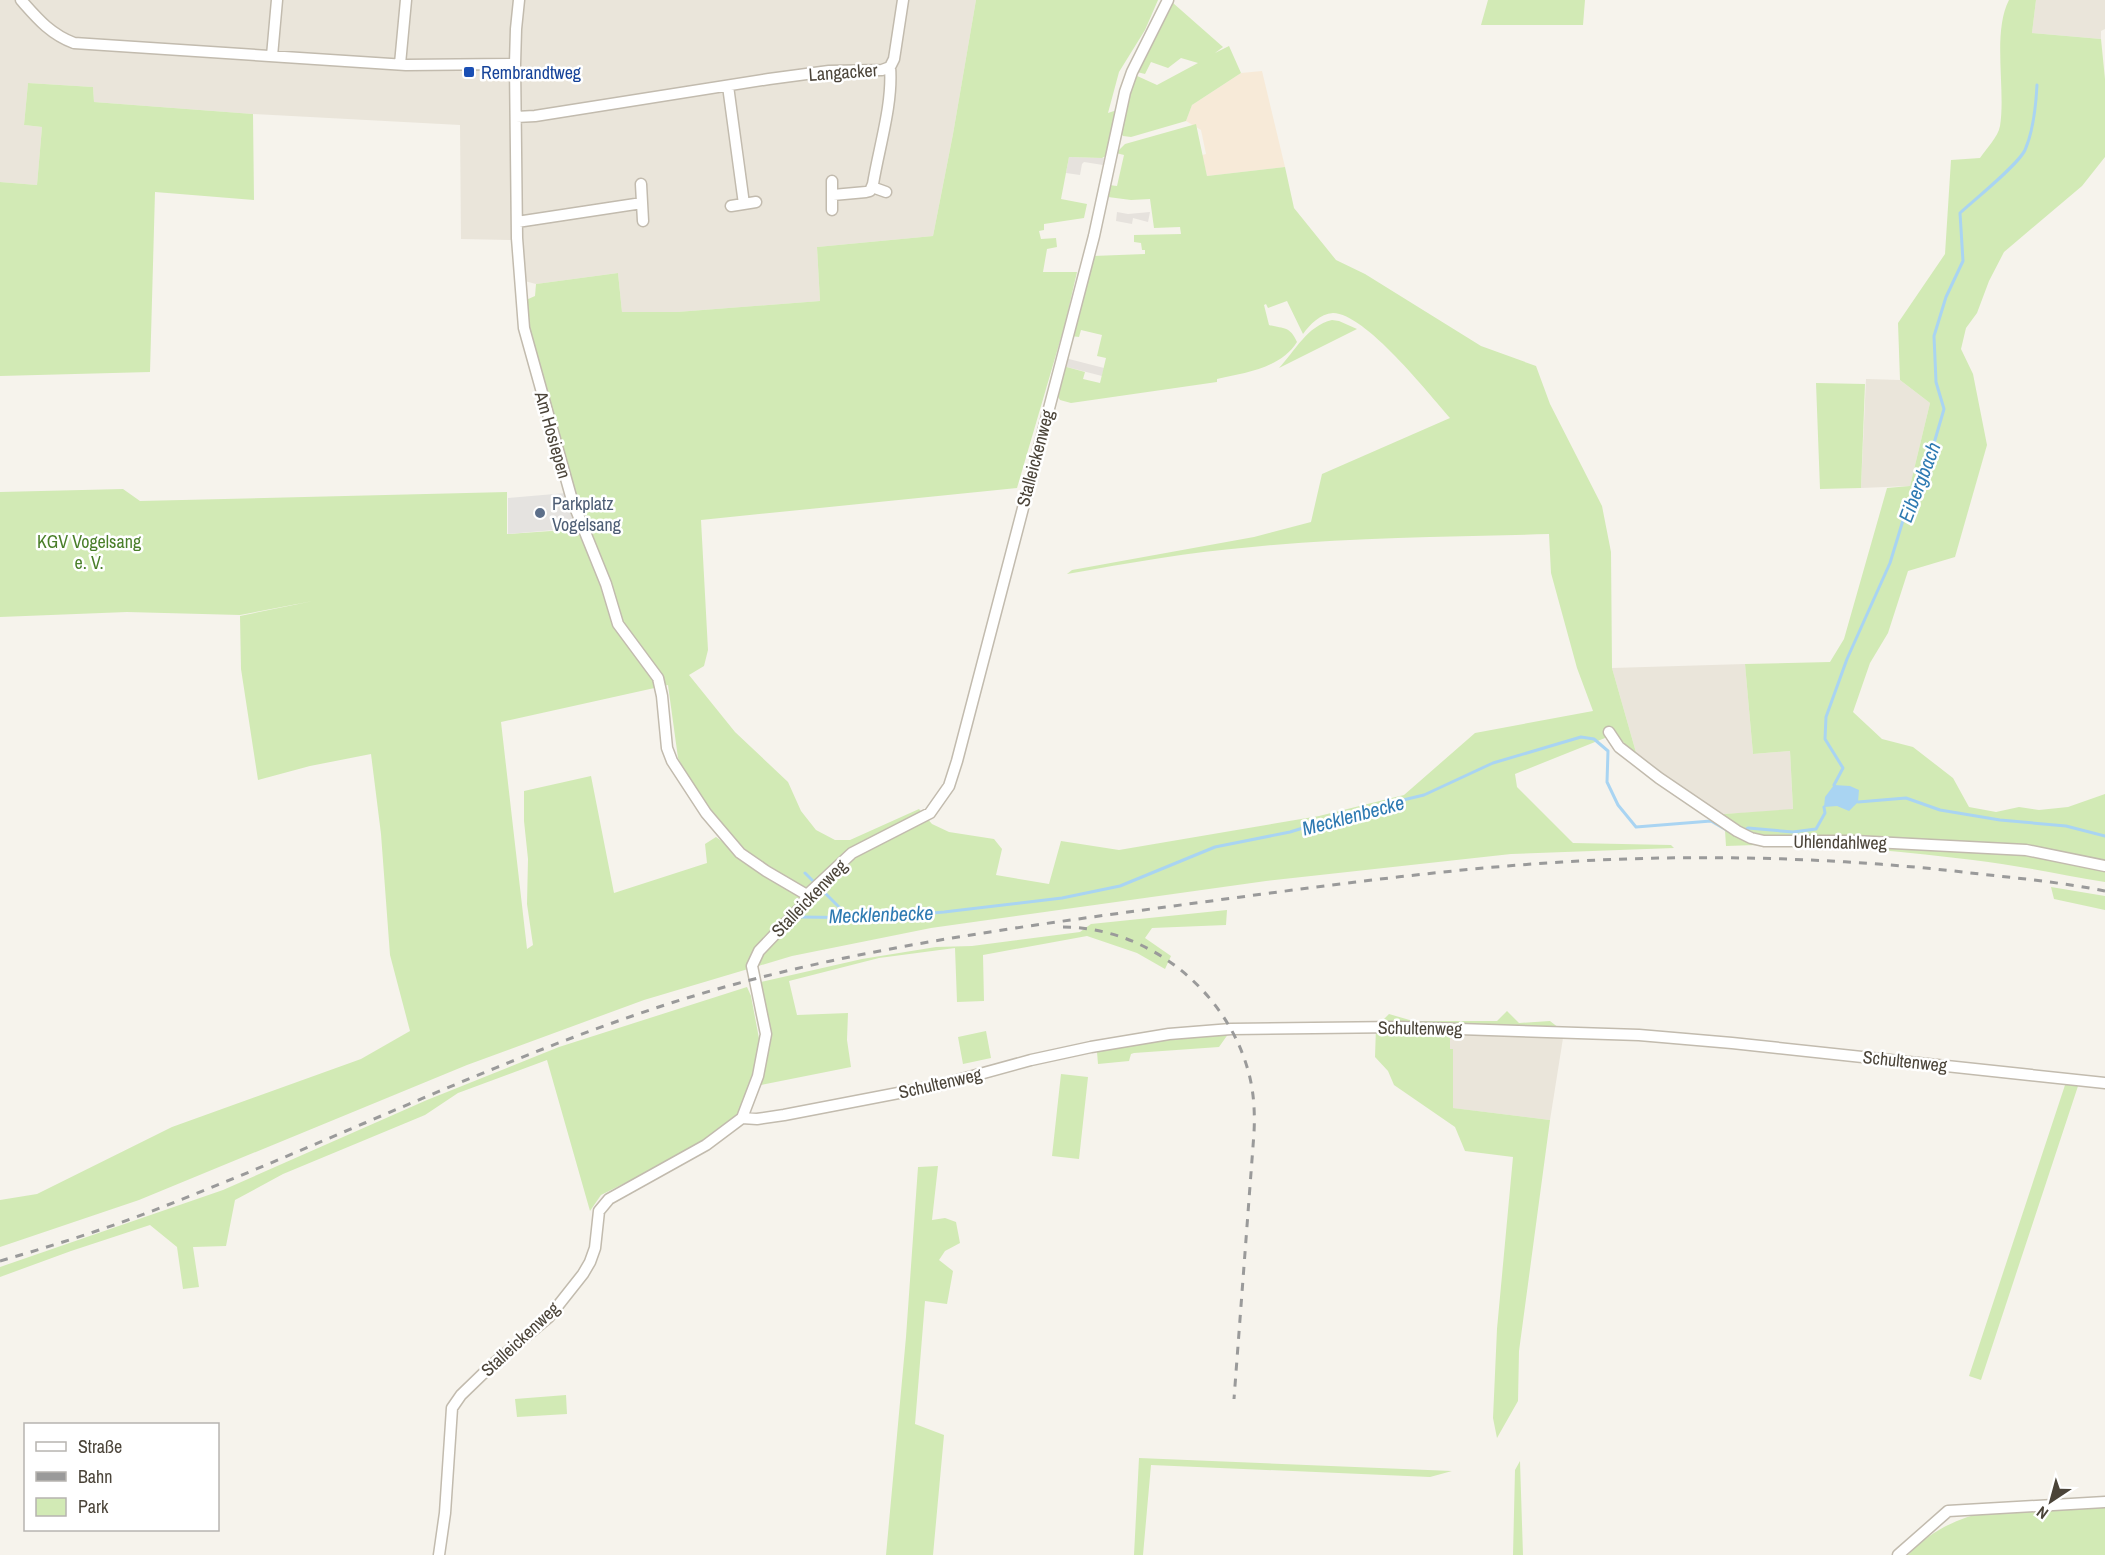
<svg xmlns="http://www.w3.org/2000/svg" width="2105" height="1555" font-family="'Archivo Narrow',sans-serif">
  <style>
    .residential { fill: #eae5da }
    .commercial { fill: #f7ead8 }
    .industrial { fill: #e6e2dd }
    .green { fill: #d2eab5; fill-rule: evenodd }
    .parking { fill: #e5e3e0 }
    .water { fill: #a9d4f2 }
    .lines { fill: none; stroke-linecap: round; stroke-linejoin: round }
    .stream { stroke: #a9d4f2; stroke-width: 3 }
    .street-casing { stroke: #c2bbae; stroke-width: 13 }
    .street { stroke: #fff; stroke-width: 10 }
    .rail { stroke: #9a9a9a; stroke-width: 3; stroke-dasharray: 8 8; stroke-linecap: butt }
    .transit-dot { fill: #1a4fb4; stroke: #fff; stroke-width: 2 }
    .service-dot { fill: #5c6f8a; stroke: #fff; stroke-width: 2 }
    .labels { text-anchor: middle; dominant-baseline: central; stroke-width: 5; stroke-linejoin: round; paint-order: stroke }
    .transit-label { font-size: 18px; fill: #164399; stroke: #fff; text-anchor: start }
    .street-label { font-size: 18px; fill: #4b4439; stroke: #fff }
    .service-label { font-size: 18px; fill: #4e5e75; stroke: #fff; text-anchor: start }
    .park-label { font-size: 18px; fill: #4a7f2a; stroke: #fff }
    .water-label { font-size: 20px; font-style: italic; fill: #2e7ab2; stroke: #fff }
  </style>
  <rect width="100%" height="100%" fill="#f6f3ec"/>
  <path class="residential" d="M0 0H976L953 134 933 236 817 247 820 301 677 312H622L618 273 536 284 517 279 515 244 511 240 461 239 460 125 253 114 94 102 93 87 28 83 24 125 42 127 37 185 0 182Z
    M2036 0H2105V29L2101 31V39L2032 33Z
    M1866 379 1900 380 1930 403 1910 486 1861 488Z
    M1745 664 1753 754 1790 751 1793 810 1724 814 1700 801 1637 756 1612 668Z
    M1450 1029 1564 1032 1550 1120 1452 1108 1453 1050 1450 1049Z"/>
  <path class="commercial" d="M1262 71 1285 167 1207 176 1202 155 1206 154 1201 130 1186 121 1192 105 1241 73Z"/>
  <path class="industrial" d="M1069 157 1104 158 1103 165 1084 162 1082 164 1080 175 1066 173Z
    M1117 212 1128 214 1150 212 1148 222 1133 218 1132 224 1116 221Z
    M1065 358 1104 368 1102 376 1063 366Z"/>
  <path class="green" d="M976 0H1158L1145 30 1119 72 1108 113 1117 110 1108 155 1102 158 1069 157 1061 199 1087 204 1084 218 1044 224V230L1039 231 1041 239 1056 238 1057 247 1047 249 1043 272H1077L1065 324 1017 488 701 520 708 650 704 666 689 675 735 732 788 782 801 811 816 830 835 840H850L919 809 932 824 949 832 994 839 1002 849 996 875 1049 884 1061 841 1119 850 1319 816 1404 795 1475 733 1593 711 1577 668 1551 573 1549 534C1450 537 1350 537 1252 547 1190 552 1129 563 1067 574L1072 570 1254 537 1311 522 1322 474 1450 418C1429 394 1365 313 1333 313 1320 314 1310 324 1303 334L1287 301 1268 308 1266 304 1264 305 1269 325C1284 329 1290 326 1297 342 1281 368 1245 373 1217 379V382L1071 403 1060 400 1057 395 1063 366 1085 372 1083 379 1100 383 1106 358 1097 356 1102 335 1081 330 1079 337 1071 336 1075 322 1078 321 1093 256 1145 254V250H1142L1141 243 1134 242V235L1181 234 1180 227 1154 228 1150 199 1131 200 1108 197 1109 185 1117 186 1124 155 1116 153 1125 144 1196 124 1207 176 1285 167 1294 208 1336 260 1365 274 1481 346 1536 366 1550 404 1602 506 1611 552 1612 668 1637 756 1615 734 1515 774 1517 787 1573 843 1671 845 1674 848 1511 854 1266 881 931 928 792 956 644 1000 467 1065 139 1200 0 1247V1200L37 1194 172 1127 361 1059 410 1031 390 955 381 834 371 754 310 766 258 780 241 669 240 616 313 601 240 615 127 612 0 617V492L123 489 140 501 507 492V534L580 529 593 567H598L557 431 550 402 541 378 530 335 526 300 535 296 536 284 618 273 622 312H677L820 301 817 247 933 236 953 134ZM668 685 678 758 694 788 740 846 767 869 807 893 765 872 716 837 705 844 707 863 614 893 591 776 524 791V821L528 859 527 904 533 945 527 949 501 722Z
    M1488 0H1585L1583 25H1481Z
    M2009 0H2036L2032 33 2101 39 2105 79V157L2082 186 2004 252 1989 281 1977 313 1966 328 1961 349 1973 374 1987 445 1955 557 1908 571 1888 633 1870 663 1853 712 1882 739 1913 747 1953 778 1969 807 1996 812 2019 807 2039 810 2068 807 2105 794V882C2061 875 2017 865 1973 860 1893 850 1807 842 1726 846L1724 814 1793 809 1790 751 1753 754 1745 664 1830 662 1844 639 1887 488 1910 486 1930 403 1900 380 1898 323 1945 254 1951 160 1980 158C1986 149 1998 137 2000 126 2006 90 1992 33 2009 0Z
    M1173 3 1223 47 1215 53 1229 46 1241 73 1192 105 1186 121 1131 137 1123 136 1120 131 1135 75 1157 85 1198 63 1181 58 1168 68 1151 62 1145 74 1137 72Z
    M28 83 93 87 94 102 253 114 254 200 155 192 150 372 0 376V182L37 185 42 127 24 125Z
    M1332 320 1339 321 1357 329 1279 368C1295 351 1307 326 1332 320Z
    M1816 383 1865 384 1861 488 1820 489Z
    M2051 887 2105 896V910L2054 899Z
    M1227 910 1226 925 1152 928 1145 938 1171 956 1165 969 1137 953 1087 936 983 955 984 1001 957 1002 955 948 879 958 789 981 797 1015 848 1013 847 1040 851 1067 761 1085 769 1040 766 1005 761 982 862 959 936 947 972 946 1080 932 1091 924Z
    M747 987 751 996 761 1049 738 1114 689 1151 601 1195 590 1211 547 1060 458 1093 425 1115 283 1174 235 1200 226 1246 193 1247 199 1287 183 1289 177 1247 150 1225 71 1251 0 1277V1267L223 1190 427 1100 559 1047Z
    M1507 1011 1519 1023 1550 1021 1564 1032 1450 1030V1049H1453V1108L1550 1120 1519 1351 1518 1401 1497 1438 1493 1418 1497 1329 1513 1157 1465 1151 1455 1127 1394 1085 1388 1071 1375 1057 1376 1027 1389 1014 1413 1021H1497Z
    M1231 1030 1219 1047 1134 1053 1131 1054 1129 1061 1098 1064 1097 1052 1172 1038Z
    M986 1031 991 1058 963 1064 958 1037Z
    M1061 1074 1088 1077 1079 1159 1052 1156Z
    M2080 1080 1981 1380 1969 1376 2066 1082Z
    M938 1166 932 1220 945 1218 956 1222 960 1243 945 1251 939 1260 953 1271 947 1304 925 1301 915 1424 944 1435 933 1555H886L906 1337 918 1167Z
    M566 1395 567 1414 517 1417 515 1399Z
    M1139 1458 1452 1471 1430 1477 1151 1465 1143 1555H1134Z
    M1520 1461 1523 1555H1513L1515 1470Z
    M2105 1503V1555H1908C1960 1499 2035 1506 2105 1503Z"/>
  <path class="parking" d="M566 493 577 528 508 534V498Z"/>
  <path class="water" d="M1834 785 1850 786 1859 790 1858 802 1849 811 1837 806 1824 807 1825 797Z"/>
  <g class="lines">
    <path class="stream" d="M1834 785 1843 768 1825 739 1826 717 1847 659 1890 563 1904 517 1923 481 1944 409 1936 382 1934 336 1946 297 1963 261 1960 213C1974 200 2018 165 2025 150 2033 132 2036 104 2037 85
      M1858 802 1906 798 1940 810 2000 820 2066 826 2105 836
      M1743 831 1748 828 1793 832 1816 829 1825 813 1824 807
      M805 873 850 918
      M800 917 877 918 944 912 1062 898 1120 886 1215 847 1290 832 1361 810 1424 795 1493 763 1581 737 1594 739 1608 751 1607 782 1618 805 1636 827 1711 821 1730 832"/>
    <defs>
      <path id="street" d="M21 0C37 18 50 34 74 43L406 65 515 64
        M519 0 516 29 515 64 517 238 524 328 572 500 606 584 618 624 658 678 662 696 667 748 672 761 706 813 740 853 766 871 807 895
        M272 56 277 0
        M400 64 406 0
        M728 86 744 204
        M516 117 535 116 769 79 829 71 882 70 890 67 894 59 903 0
        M641 184 643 221
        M872 187 886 192
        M833 195 866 192 870 191 873 184C879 147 893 104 890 67
        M731 206 756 202
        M832 210V181
        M517 222 642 203
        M1609 732 1619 747 1659 778 1737 831 1751 838 1764 841H1855L2026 850 2105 866
        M742 1118 757 1119 784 1115 940 1085 1031 1060 1091 1047 1169 1034 1231 1029 1400 1027 1639 1035 1732 1043 2105 1083
        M439 1555 445 1513 452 1408 461 1395 492 1365 549 1317 583 1274 590 1262 595 1248 599 1211 609 1199 706 1145 742 1118 758 1076 766 1034 752 966 759 951 800 908 807 895 852 853 930 813 949 786 957 761 1094 236 1125 92 1132 72 1168 0
        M1898 1555 1948 1511 2105 1502"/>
    </defs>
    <use href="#street" class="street-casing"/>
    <use href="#street" class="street"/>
    <path class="rail" d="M1063 927C1149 927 1228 992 1249 1074 1254 1093 1255 1113 1254 1133L1234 1399
      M0 1261C59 1244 118 1225 175 1202 341 1137 501 1058 671 1003 834 951 1003 929 1173 906 1302 889 1432 870 1562 862 1693 854 1824 857 1954 871 2004 877 2055 881 2105 891"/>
  </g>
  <rect class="transit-dot" x="463" y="66" width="12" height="12" rx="3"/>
  <circle class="service-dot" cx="540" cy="513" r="6"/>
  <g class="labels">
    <g class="transit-label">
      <text x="481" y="72">Rembrandtweg</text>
    </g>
    <g class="street-label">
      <text transform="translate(843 72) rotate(-4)">Langacker</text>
      <text transform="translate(553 435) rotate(74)">Am Hosiepen</text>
      <text transform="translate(1035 458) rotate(-75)">Stalleickenweg</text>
      <text transform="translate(1840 842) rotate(1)">Uhlendahlweg</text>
      <text transform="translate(809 898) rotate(-46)">Stalleickenweg</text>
      <text transform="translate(1420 1028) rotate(1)">Schultenweg</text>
      <text transform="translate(1905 1061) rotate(6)">Schultenweg</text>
      <text transform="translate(940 1083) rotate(-13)">Schultenweg</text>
      <text transform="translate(520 1339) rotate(-43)">Stalleickenweg</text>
    </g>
    <g class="service-label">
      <text x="552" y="503">Parkplatz<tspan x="552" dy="21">Vogelsang</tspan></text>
    </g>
    <g class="park-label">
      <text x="89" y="541">KGV Vogelsang<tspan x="89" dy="21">e. V.</tspan></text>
    </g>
    <g class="water-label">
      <text transform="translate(1919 482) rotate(-69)">Eibergbach</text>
      <text transform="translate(1353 815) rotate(-15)">Mecklenbecke</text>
      <text transform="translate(881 914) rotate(-2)">Mecklenbecke</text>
    </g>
  </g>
  <rect x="24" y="1423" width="195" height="108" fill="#ffffff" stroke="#b7b4b0" stroke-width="1.5"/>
  <rect x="36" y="1442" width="30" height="9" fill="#ffffff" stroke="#b7b4b0" stroke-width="1.5"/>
  <text x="78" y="1453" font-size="18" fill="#4b4439">Straße</text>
  <rect x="36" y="1472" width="30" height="9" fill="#9a9a9a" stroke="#b7b4b0" stroke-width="1.5"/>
  <text x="78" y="1483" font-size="18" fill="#4b4439">Bahn</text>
  <rect x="36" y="1498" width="30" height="18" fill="#d2eab5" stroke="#b7b4b0" stroke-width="1.5"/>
  <text x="78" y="1513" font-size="18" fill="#4b4439">Park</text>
  <g transform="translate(2051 1501) rotate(216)" stroke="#ffffff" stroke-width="4.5" paint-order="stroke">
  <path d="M0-4.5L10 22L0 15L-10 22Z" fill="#4b4439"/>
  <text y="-9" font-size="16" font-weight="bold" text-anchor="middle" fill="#4b4439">N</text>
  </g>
</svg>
